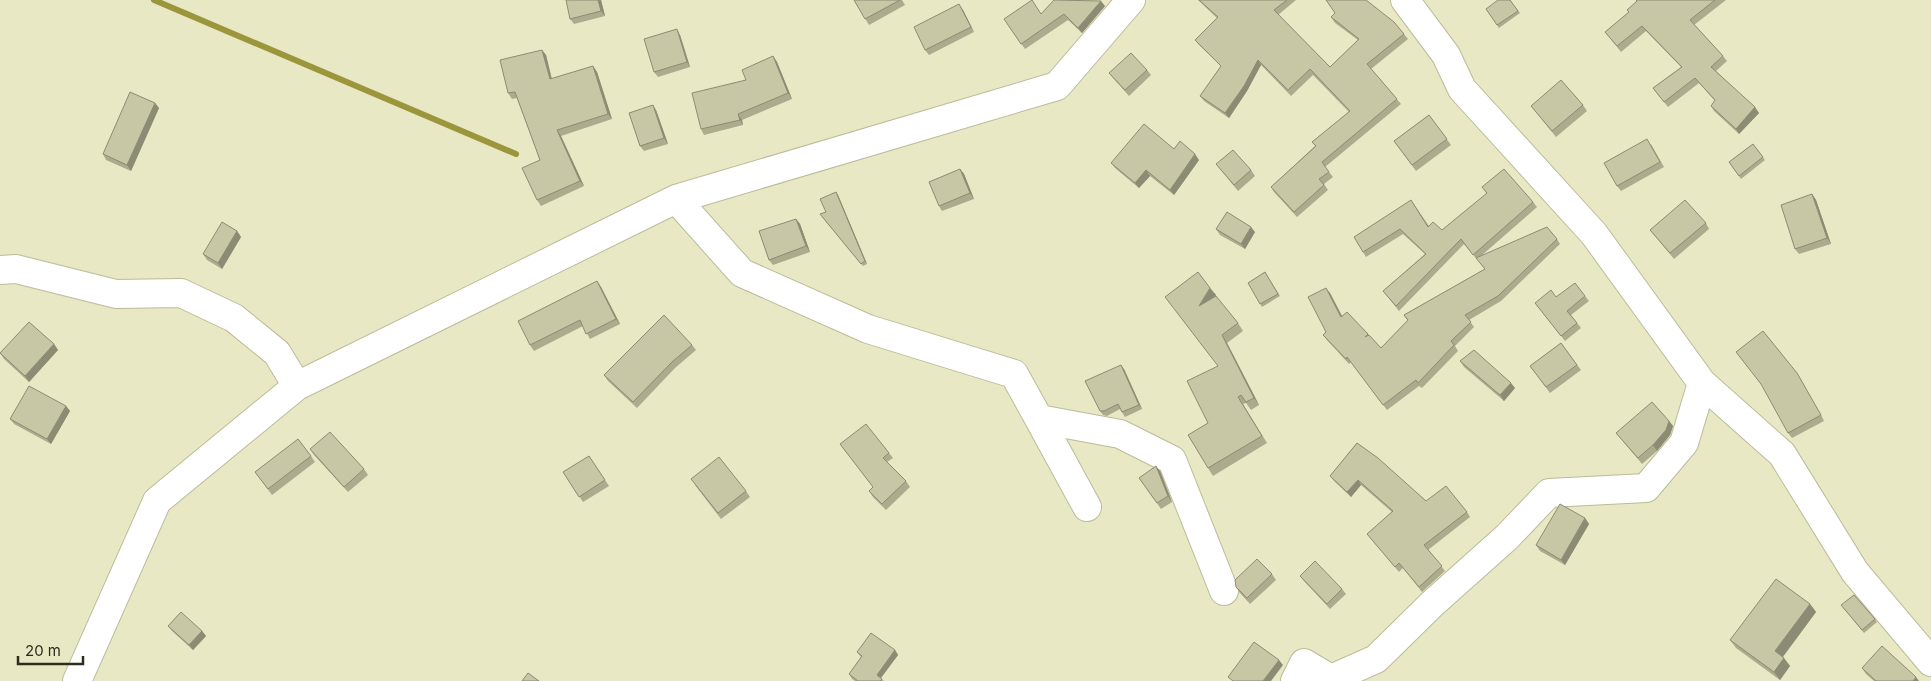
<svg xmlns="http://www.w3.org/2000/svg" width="1931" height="681" font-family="Inter,sans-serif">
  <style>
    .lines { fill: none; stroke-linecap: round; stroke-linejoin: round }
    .stream { stroke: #9b963b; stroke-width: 6 }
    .minor-casing { stroke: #bcbb99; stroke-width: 30 }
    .minor { stroke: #fff; stroke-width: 28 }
    .wall { fill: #acab8e }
    .shaded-wall { fill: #8c8b74 }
    .building { fill: #c8c7a5; stroke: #8c8b74 }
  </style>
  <rect width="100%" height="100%" fill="#e9e8c5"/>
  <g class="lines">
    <path class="stream" d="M154 0 516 154"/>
    <defs>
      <path id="minor" d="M1405 0 1446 55 1462 89 1594 234 1702 383 1782 454 1855 572 1931 662
        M676 199 742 273 868 329 1014 374 1039 419 1120 434 1172 460 1224 591
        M0 270 16 269 116 294 181 293 234 318 277 353 297 386
        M1039 419 1087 507
        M77 681 157 501 297 386 676 199 1057 86 1131 0
        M1295 681 1304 663 1331 679 1376 659 1432 604 1507 537 1549 493 1646 488 1684 443 1702 383"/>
    </defs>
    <use href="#minor" class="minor-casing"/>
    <use href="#minor" class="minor"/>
  </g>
  <path class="wall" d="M601 0 605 16 574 24 570 19Z
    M854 0H902L905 5 869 25Z
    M1198 0H1296L1278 15 1330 67 1358 40 1335 23 1331 17 1404 34 1408 39 1371 69 1401 104 1325 167 1333 177 1324 184 1328 190 1297 217 1274 192 1271 187 1315 146 1312 142 1349 112 1313 75 1291 96 1261 65 1247 91 1229 118 1204 101 1200 96 1221 66 1199 45 1195 40 1217 18Z
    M1510 0 1520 13 1499 28 1486 9Z
    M1636 0H1726L1694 25 1723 56 1727 61 1716 71 1759 113 1739 134 1714 111 1711 106 1715 101 1699 83 1668 107 1653 88 1681 67 1646 31 1621 52 1605 32 1629 12 1637 1Z
    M1105 6 1082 33 1068 20 1025 49 1004 19Z
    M963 10 974 32 929 55 925 50Z
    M680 35 690 67 658 77 654 72Z
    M542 50 546 55 552 79 593 66 597 72 612 119 561 136 584 186 541 206 537 200 540 160 517 98 512 99 508 93Z
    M773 56 777 62 792 99 742 120 743 125 704 135 701 129 746 80Z
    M1147 70 1151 75 1129 96 1113 78 1109 73Z
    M155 103 159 108 131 171 106 160 103 154Z
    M1583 105 1587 111 1556 137 1531 106Z
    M656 110 668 144 644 151 640 146Z
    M1429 115 1451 145 1416 171 1394 141Z
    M1651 144 1664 167 1621 191 1617 186Z
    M1753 144 1765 160 1741 179 1729 162Z
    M1174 149 1199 160 1174 195 1150 176 1139 188 1115 168 1111 163Z
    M1216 164 1251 170 1255 176 1238 191Z
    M960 169 964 174 974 199 942 211 939 206Z
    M1482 187 1533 202 1537 207 1481 256 1557 239 1560 244 1501 301 1469 320 1474 327 1455 346 1458 351 1422 388 1419 386 1387 410 1351 362 1349 364 1327 340 1323 335 1326 332 1330 293 1342 316 1368 334 1381 348 1408 321 1404 315 1485 269 1464 244 1399 311 1383 291 1425 254 1403 234 1366 257 1363 252 1411 200 1429 226 1442 230 1487 194Z
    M836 192 838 195 867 264 863 266 822 217Z
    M1812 194 1816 200 1831 244 1799 254 1795 249Z
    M796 219 800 224 810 252 773 265 769 260Z
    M1706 223 1709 229 1674 259 1650 230Z
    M1216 229 1255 232 1245 249 1220 235Z
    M237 231 241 237 222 269 207 260 203 254Z
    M1265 272 1280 296 1262 307 1248 283Z
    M597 281 601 287 620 324 590 339 583 326 534 351 530 345Z
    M1210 288 1216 295 1215 297 1238 323 1243 331 1227 343 1259 405 1251 410 1246 403 1243 404 1267 443 1213 476 1208 468V423L1218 366Z
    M1585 296 1589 301 1571 315 1581 328 1565 341 1535 303 1556 297Z
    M1561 343 1581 370 1550 393 1530 366Z
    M54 344 58 350 29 382 4 359 0 353Z
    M692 345 696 350 675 368 637 408 608 381 604 375Z
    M1460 361 1515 388 1504 401 1464 367Z
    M1124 369 1142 409 1125 417 1120 409 1107 416 1103 415 1100 411Z
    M1797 373 1824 421 1792 438 1788 433Z
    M66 406 70 411 51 444 14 424 10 419Z
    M1669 421 1673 426 1670 435 1657 451 1642 464 1616 433Z
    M1357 443 1426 501 1467 512 1470 517 1428 550 1445 571 1422 592 1403 568 1399 572 1367 534 1392 512 1361 485 1351 497 1334 481 1330 476Z
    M840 444 889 453 893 458 887 462 906 481 910 487 886 510 873 497 869 491 873 487Z
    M310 449 364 469 368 475 348 492 314 455Z
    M311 456 315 462 272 495 255 472Z
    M589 456 609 486 583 502 563 472Z
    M1160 471 1172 502 1161 509 1139 478Z
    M695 485 746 491 750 497 721 519Z
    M1585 518 1589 524 1565 565 1540 551 1536 545Z
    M1272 574 1276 580 1250 604 1239 592 1236 587Z
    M1300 576 1342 589 1346 594 1330 609 1304 581Z
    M1810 604 1816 612 1783 657 1790 666 1780 680 1736 648 1730 640Z
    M1841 605 1875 619 1877 622 1864 633Z
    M168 626 202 631 206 636 193 650 172 631Z
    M895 650 898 655 881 678 884 681H855L852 679 849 674 861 657 857 652Z
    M1862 668 1919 681H1874L1866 674Z"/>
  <path class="shaded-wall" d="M598 0H601L605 16 601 11Z
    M1101 1 1105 6 1082 33 1078 28Z
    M959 4 963 10 974 32 971 27Z
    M677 29 680 35 690 67 687 62Z
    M542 50 546 55 553 85 550 79Z
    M773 56 777 62 792 99 788 93Z
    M1258 60 1261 65 1247 91 1229 118 1225 113Z
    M593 66 597 72 612 119 608 114Z
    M155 103 159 108 131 171 127 165Z
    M653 105 656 110 668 144 664 138Z
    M1755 107 1759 113 1739 134 1736 129Z
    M738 114 742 120 743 125 740 120Z
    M557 130 561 136 584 186 580 181Z
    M1195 154 1199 160 1174 195 1170 190Z
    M960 169 964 174 974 199 970 193Z
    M1146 170 1150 176 1139 188 1135 183Z
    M836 192 838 195 867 264 865 261Z
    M1812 194 1816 200 1831 244 1827 238Z
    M796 219 800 224 810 252 806 246Z
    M1251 227 1255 232 1245 249 1241 244Z
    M237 231 241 237 222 269 218 263Z
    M597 281 601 287 620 324 616 319Z
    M1210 288 1216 295 1204 314 1199 306Z
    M1326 288 1330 293 1345 322 1341 317Z
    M1222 335 1227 343 1259 405 1254 398Z
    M54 344 58 350 29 382 25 376Z
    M1121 365 1124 369 1142 409 1139 405Z
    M1797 373 1800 379 1824 421 1821 415Z
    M1511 383 1515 388 1504 401 1500 395Z
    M66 406 70 411 51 444 47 439Z
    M1669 421 1673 426 1670 435 1657 451 1653 445Z
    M1156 466 1160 471 1172 502 1168 496Z
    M1358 480 1361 485 1351 497 1347 492Z
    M1585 518 1589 524 1565 565 1561 560Z
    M1810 604 1816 612 1781 659 1775 651Z
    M202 631 206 636 193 650 189 645Z
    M895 650 898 655 880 679 877 675Z
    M1784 658 1790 666 1780 680 1774 672Z
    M1279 660 1283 665 1271 681H1263Z
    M1916 677 1919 681H1913Z"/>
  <path class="building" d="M566 0H598L601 11 570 19Z
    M854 0H900L865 19Z
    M1032 0 1041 14 1054 0 1101 1 1078 28 1064 14 1021 44 1004 19Z
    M1199 0H1287L1274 10 1330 67 1359 39 1331 17 1335 13 1326 0H1366L1394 22 1404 34 1367 64 1397 99 1322 162 1329 172 1319 179 1324 185 1294 212 1271 187 1316 146 1312 142 1350 111 1310 69 1288 90 1258 60 1244 86 1225 113 1200 96 1221 66 1195 40 1218 17Z
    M1498 0H1510L1518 11 1497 25 1486 9Z
    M1636 0H1715L1690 20 1723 56 1711 67 1755 107 1736 129 1711 106 1715 100 1695 78 1664 102 1653 88 1682 67 1642 26 1617 46 1605 32 1629 12 1627 10 1637 1Z
    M959 4 971 27 925 50 914 27Z
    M677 29 687 62 654 72 644 39Z
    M542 50 550 79 593 66 608 114 557 130 580 181 537 200 522 168 540 160 515 92 508 93 500 60Z
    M1131 53 1147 70 1125 90 1109 73Z
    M773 56 788 93 738 114 740 120 701 129 692 93 746 80 742 70Z
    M1561 80 1583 105 1552 131 1531 106Z
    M130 92 155 103 127 165 103 154Z
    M653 105 664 138 640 146 629 113Z
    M1429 115 1447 139 1412 165 1394 141Z
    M1144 124 1174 149 1180 141 1195 154 1170 190 1146 170 1135 183 1111 163Z
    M1647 139 1660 162 1617 186 1604 163Z
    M1753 144 1763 157 1739 176 1729 162Z
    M1233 150 1251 170 1234 185 1216 164Z
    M960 169 970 193 939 206 929 182Z
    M1504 169 1533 202 1473 255 1461 239 1396 306 1383 291 1426 254 1400 229 1363 252 1354 237 1411 200 1428 227 1433 222 1442 230 1487 193 1482 187Z
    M836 192 865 261 861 264 820 214 826 212 820 199Z
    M1812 194 1827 238 1795 249 1781 205Z
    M1685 200 1706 223 1670 253 1650 230Z
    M1227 212 1251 227 1241 244 1216 229Z
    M796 219 806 246 769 260 759 231Z
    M222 222 237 231 218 263 203 254Z
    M1547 227 1557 239 1498 296 1465 315 1471 322 1451 341 1454 345 1418 383 1416 380 1383 405 1347 357 1346 359 1323 335 1326 332 1308 297 1326 288 1341 317 1347 312 1368 334 1365 337 1369 335 1381 348 1408 320 1404 315 1485 269 1476 258Z
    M1198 272 1210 288 1199 306 1216 296 1238 323 1222 335 1254 398 1246 402 1241 395 1238 397 1262 436 1208 468 1188 435 1208 423 1187 381 1218 366 1165 297Z
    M1265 272 1278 294 1260 304 1248 283Z
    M597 281 616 319 586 334 580 320 530 345 518 321Z
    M1575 283 1585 296 1567 311 1577 323 1561 336 1535 303 1551 290 1556 297Z
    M664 315 692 345 672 362 633 402 604 375Z
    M29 322 54 344 25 376 0 353Z
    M1763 331 1797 373 1821 415 1788 433 1761 384 1736 352Z
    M1561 343 1577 365 1546 387 1530 366Z
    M1474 350 1511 383 1500 395 1460 361Z
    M1121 365 1139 405 1122 412 1118 404 1104 411H1100L1085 381Z
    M29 386 66 406 47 439 10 419Z
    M1652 402 1669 421 1666 430 1653 445 1638 458 1616 433Z
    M866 424 889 453 883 458 906 481 882 504 869 491 873 487 840 444Z
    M330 432 364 469 344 487 310 449Z
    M298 439 311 456 268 489 255 472Z
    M1357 443 1378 458 1426 501 1446 486 1467 512 1424 545 1442 566 1419 587 1399 563 1395 567 1367 534 1393 511 1358 480 1347 492 1330 476Z
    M589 456 605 480 579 497 563 472Z
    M719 457 746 491 718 513 691 479Z
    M1156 466 1168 496 1157 503 1139 478Z
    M1560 504 1585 518 1561 560 1536 545Z
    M1257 559 1272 574 1247 598 1236 587 1235 580Z
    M1315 561 1342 589 1327 604 1300 576Z
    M1776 579 1810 604 1775 651 1784 658 1774 672 1730 640Z
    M1854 595 1875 619 1862 630 1841 605Z
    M181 612 202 631 189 645 168 626Z
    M871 633 895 650 877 675 882 679 880 681H858L849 674 862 656 857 652Z
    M1254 642 1279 660 1263 681H1233L1228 677Z
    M1882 646 1916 677 1913 681H1876L1862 668Z
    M528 673 539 681H522Z"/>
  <path d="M18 656v8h65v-8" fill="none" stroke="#2c2c1f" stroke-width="2.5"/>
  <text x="25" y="656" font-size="15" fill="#2c2c1f" stroke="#e9e8c5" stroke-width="4" paint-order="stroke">20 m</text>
</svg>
